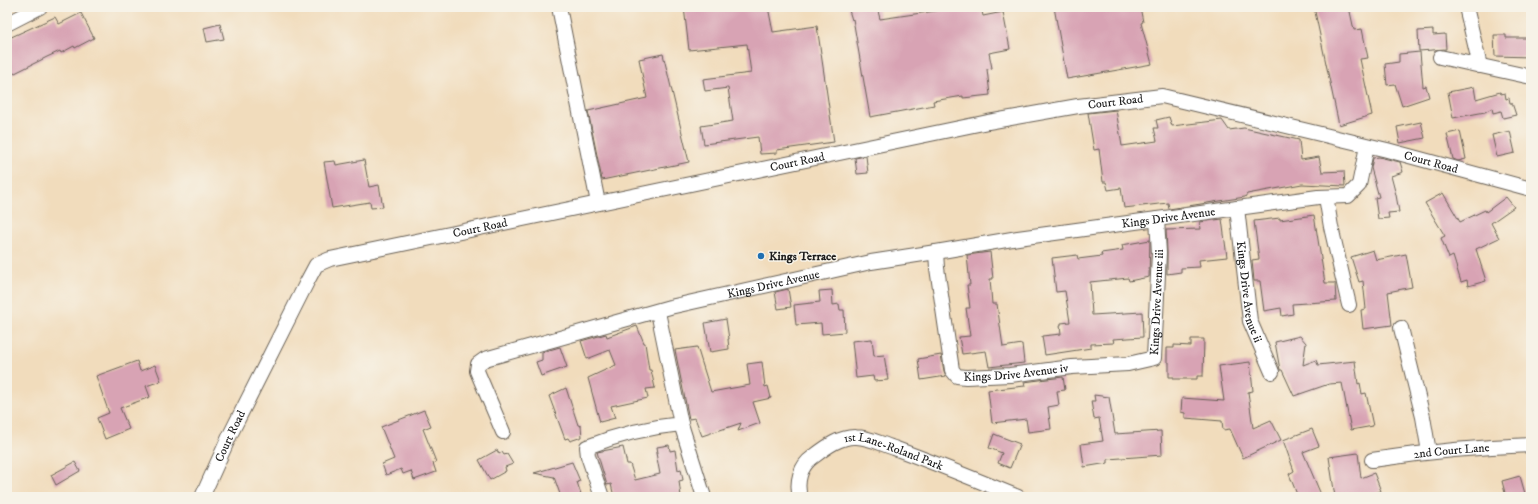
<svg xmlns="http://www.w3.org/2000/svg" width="1538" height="504" font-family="'IM FELL DW Pica',serif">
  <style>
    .building { fill: #d8a3b4 }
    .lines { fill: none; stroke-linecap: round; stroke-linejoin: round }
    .minor-casing { stroke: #675f54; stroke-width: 16 }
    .minor { stroke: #fff; stroke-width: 14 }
    .poi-dot { fill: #1f6fb2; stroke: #f7f3e8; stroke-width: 1.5 }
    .labels { text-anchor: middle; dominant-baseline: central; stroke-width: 3; stroke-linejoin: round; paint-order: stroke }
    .street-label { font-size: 12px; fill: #1c1c1c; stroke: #f7f3e8 }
    .poi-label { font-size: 12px; font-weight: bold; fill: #1c1c1c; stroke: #f7f3e8; text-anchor: start }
  </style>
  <rect width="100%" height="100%" fill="#f7f3e8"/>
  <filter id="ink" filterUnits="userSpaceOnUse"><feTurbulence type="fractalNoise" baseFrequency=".025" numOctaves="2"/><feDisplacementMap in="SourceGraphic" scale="8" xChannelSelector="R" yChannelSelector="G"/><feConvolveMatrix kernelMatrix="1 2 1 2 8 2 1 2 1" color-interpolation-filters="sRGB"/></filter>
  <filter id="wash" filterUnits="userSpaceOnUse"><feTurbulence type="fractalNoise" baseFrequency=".012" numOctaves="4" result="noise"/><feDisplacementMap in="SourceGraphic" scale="16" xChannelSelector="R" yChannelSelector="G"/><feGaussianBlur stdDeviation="0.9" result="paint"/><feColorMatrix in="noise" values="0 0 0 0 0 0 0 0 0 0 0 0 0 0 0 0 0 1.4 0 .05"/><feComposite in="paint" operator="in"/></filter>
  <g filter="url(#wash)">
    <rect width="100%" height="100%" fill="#f1dcbc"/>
    <g id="blocks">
      <path class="building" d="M684 7H768L773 32 817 26 834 142 777 150V153L760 154 758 137 704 144 701 126 733 121 728 88 705 91 703 79 751 73 747 44 689 50Z
        M848 7H877L880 19 942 10 941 7H981L983 16 1003 12 1010 49 989 53 992 68 987 69 990 95 963 98V96L933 101 934 105 870 117 853 19 852 20Z
        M1054 7H1140L1143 22 1141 23 1152 64 1067 79Z
        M1314 7H1349L1354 30 1362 29 1368 58 1360 59 1372 115 1339 125Z
        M81 13 94 38 75 48 74 46 61 53 60 51 47 57 7 77V39L55 17 59 24Z
        M220 24 224 39 207 42 204 28Z
        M1433 30V35L1445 34 1446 49 1419 51 1418 31Z
        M1494 35H1506V38H1531V57L1495 56Z
        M1420 52 1423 87 1426 86 1429 97 1402 106 1395 84 1387 85 1385 64 1399 62V54Z
        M663 54 689 162 602 180 588 111 647 98 639 59Z
        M1474 87 1476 99 1500 92 1501 94 1505 93 1506 99 1509 98 1510 103H1512L1516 115 1503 118 1501 111 1493 113 1492 108 1485 112 1453 118 1448 92Z
        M1116 110 1122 146 1157 141 1154 128H1158L1156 120 1169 117 1172 126 1222 120 1229 130 1244 128 1299 140 1301 160 1319 157 1322 172 1344 171 1345 186 1302 184 1247 194 1245 197 1169 209 1168 203 1124 208 1121 188 1108 190 1106 182H1103L1099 149 1094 150 1088 113Z
        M1421 122 1425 138 1400 143 1397 127Z
        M1460 131 1466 159 1458 161 1453 159 1447 134Z
        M1510 131 1515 153 1497 157 1492 135Z
        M866 156 868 173 857 174 855 158Z
        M1379 157 1400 162 1403 172 1391 176 1396 195 1399 212 1388 213 1389 218 1378 219 1375 198 1379 197 1371 168 1373 158Z
        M364 160 369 187 379 185 383 207 371 208 370 202 332 208 324 162 335 161 336 165Z
        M1443 193 1460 222 1485 210 1486 212 1506 197 1514 207 1491 223 1499 238 1476 249 1486 281 1468 286 1467 280 1461 282 1453 256 1449 258 1441 238 1445 236 1425 203Z
        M1314 215 1325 283H1335L1336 301 1292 304 1293 314 1282 316 1281 308 1264 311 1260 281H1254L1252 260 1259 259 1254 221 1280 218V220Z
        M1222 219 1227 257 1199 260 1200 267 1181 268V272L1167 274V252L1166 230 1201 229 1200 222Z
        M1150 240 1149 277 1129 281 1128 278 1090 282 1092 315 1142 312 1143 337 1113 339 1114 343 1091 344V348L1045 355 1042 336 1061 334 1060 325H1061V323L1070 322 1065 291 1056 292 1052 258 1077 255 1078 259 1102 256 1101 253 1123 250 1122 245Z
        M1373 250 1376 260 1406 254 1412 287 1388 292 1392 325 1363 329 1361 310 1366 309 1363 281 1359 282 1351 257Z
        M990 252 993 279H990L992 304H997L1003 347 1022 344 1024 363 989 367 986 351 962 354 959 337 970 336 966 308H970L967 285H970L967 255Z
        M788 289 791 307 778 309 775 292Z
        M832 290 833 305 839 304 840 310H844L845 332 822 334 821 323 796 325 794 305 820 302 819 291Z
        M726 319 729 339H728L729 349 710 352 705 323Z
        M637 326 644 343H645L649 370H651L655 388 646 389 648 398 611 406 615 418 600 422 588 378 616 365 610 350 587 359 581 341 606 334 607 337Z
        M1300 336 1306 343 1303 365 1316 360 1318 365 1355 361 1358 384 1360 383 1362 394 1366 393 1373 426 1351 430 1342 383 1329 384 1294 396 1282 370H1280L1275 342Z
        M872 339 874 356 884 355 888 380 874 381 873 376 856 378 852 341Z
        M1191 339H1204L1203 376H1197V379H1174V377H1169V362H1167V348H1174V345L1191 346Z
        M560 347 567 367 541 376 536 362 542 360V352Z
        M697 347 711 392 750 385 747 364 762 362 765 387 768 386 771 398 753 402 760 423 738 431 741 423 702 436 695 418 689 419 675 350Z
        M941 355 944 371 946 376 921 380 918 359Z
        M137 361 140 371 155 365 161 381 146 386 150 397 120 408 129 429 105 439 97 418 109 413 96 376Z
        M1250 362 1253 391 1248 392 1253 428 1271 420 1281 440 1243 458 1230 429 1223 430 1222 421 1185 418V413L1181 412 1182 398 1224 401 1219 366Z
        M1063 377 1065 390 1057 391 1059 405 1048 407 1051 429 1028 432 1026 419 992 423 988 390 1025 386 1024 382Z
        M566 388 578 425 581 426 582 437 570 441 568 438 565 439 549 396Z
        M1094 395 1109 397 1115 434 1161 431 1162 455 1108 459V463L1084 467 1081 444 1103 441 1099 418 1094 419 1091 401H1095Z
        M424 410 431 426 423 429 436 462 433 463 436 472 414 480 411 471 403 474 401 469 386 475 382 464 394 459 381 427Z
        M1312 429 1319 446 1303 452 1322 497H1298L1289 474 1294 471 1283 440Z
        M994 434 1020 444 1010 468 998 463 1002 453 989 448Z
        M669 445 670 451 675 450 678 470 681 469 683 480 679 481 681 497H614L611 484 607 485 597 452 623 447 627 464H630L635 480 660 474 656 453H658L657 447Z
        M497 450 499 454 502 452 504 455 507 454 513 464 505 467 506 471 490 480 479 460Z
        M1358 453 1361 478 1374 473 1381 491 1363 497H1335L1329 457Z
        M75 462 80 471 56 485 51 475Z
        M572 462 580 481 577 482 582 497H561L554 477 534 473Z
        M1520 476 1526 497H1506L1502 481Z"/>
    </g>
  </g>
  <g filter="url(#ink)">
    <use href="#blocks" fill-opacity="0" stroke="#675f54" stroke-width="1"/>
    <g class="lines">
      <defs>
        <g id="minor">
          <path d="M559 7 598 203"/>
          <path d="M1466 7 1480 66"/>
          <path d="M7 24 40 7"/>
          <path d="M1440 57 1531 77"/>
          <path d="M1326 197 1331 227 1349 305"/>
          <path id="s1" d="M1237 208 1250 321 1272 372"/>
          <path id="s2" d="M936 252 1018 238 1318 197 1348 196 1359 185 1367 146"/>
          <path d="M1401 328 1423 417 1429 452"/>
          <path d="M681 424 704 497"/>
          <path id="s3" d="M503 432 477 371 478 364 485 359 670 307 871 262 936 252 937 268 952 370 957 376 966 377 1010 375 1072 367 1128 364 1154 358 1159 253 1157 219"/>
          <path id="s4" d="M1372 460C1425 452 1477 447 1531 445"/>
          <path id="s5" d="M202 497 230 435 308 280 316 265 330 259 988 122 1078 106 1162 96 1387 150 1531 189"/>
          <path d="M602 497 588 456 587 447C617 435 649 427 681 424L658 312"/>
          <path id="s6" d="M800 497C796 482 800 466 813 457 825 448 840 436 856 437 868 437 882 444 894 448 935 463 977 480 1018 497"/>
        </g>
      </defs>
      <use href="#minor" class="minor-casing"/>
      <use href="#minor" class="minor"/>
    </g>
  </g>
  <circle class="poi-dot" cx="761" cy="256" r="4"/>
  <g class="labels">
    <g class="street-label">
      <text stroke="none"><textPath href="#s5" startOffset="1075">Court Road</textPath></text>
      <text stroke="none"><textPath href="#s5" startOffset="751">Court Road</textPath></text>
      <text stroke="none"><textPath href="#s5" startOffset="1399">Court Road</textPath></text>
      <text stroke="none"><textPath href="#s2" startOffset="235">Kings Drive Avenue</textPath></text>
      <text stroke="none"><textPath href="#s5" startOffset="427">Court Road</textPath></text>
      <text stroke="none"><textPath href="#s3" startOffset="380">Kings Drive Avenue</textPath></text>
      <text stroke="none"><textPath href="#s1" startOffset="85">Kings Drive Avenue ii</textPath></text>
      <text stroke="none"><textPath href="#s3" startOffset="927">Kings Drive Avenue iii</textPath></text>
      <text stroke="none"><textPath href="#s3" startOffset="732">Kings Drive Avenue iv</textPath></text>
      <text stroke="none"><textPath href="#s5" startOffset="67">Court Road</textPath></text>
      <text stroke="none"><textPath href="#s4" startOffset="80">2nd Court Lane</textPath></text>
      <text stroke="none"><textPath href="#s6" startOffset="133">1st Lane-Roland Park</textPath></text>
    </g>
    <g class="poi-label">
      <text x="769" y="256">Kings Terrace</text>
    </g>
  </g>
  <rect width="1538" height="504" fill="none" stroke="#f7f3e8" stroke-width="24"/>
</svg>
